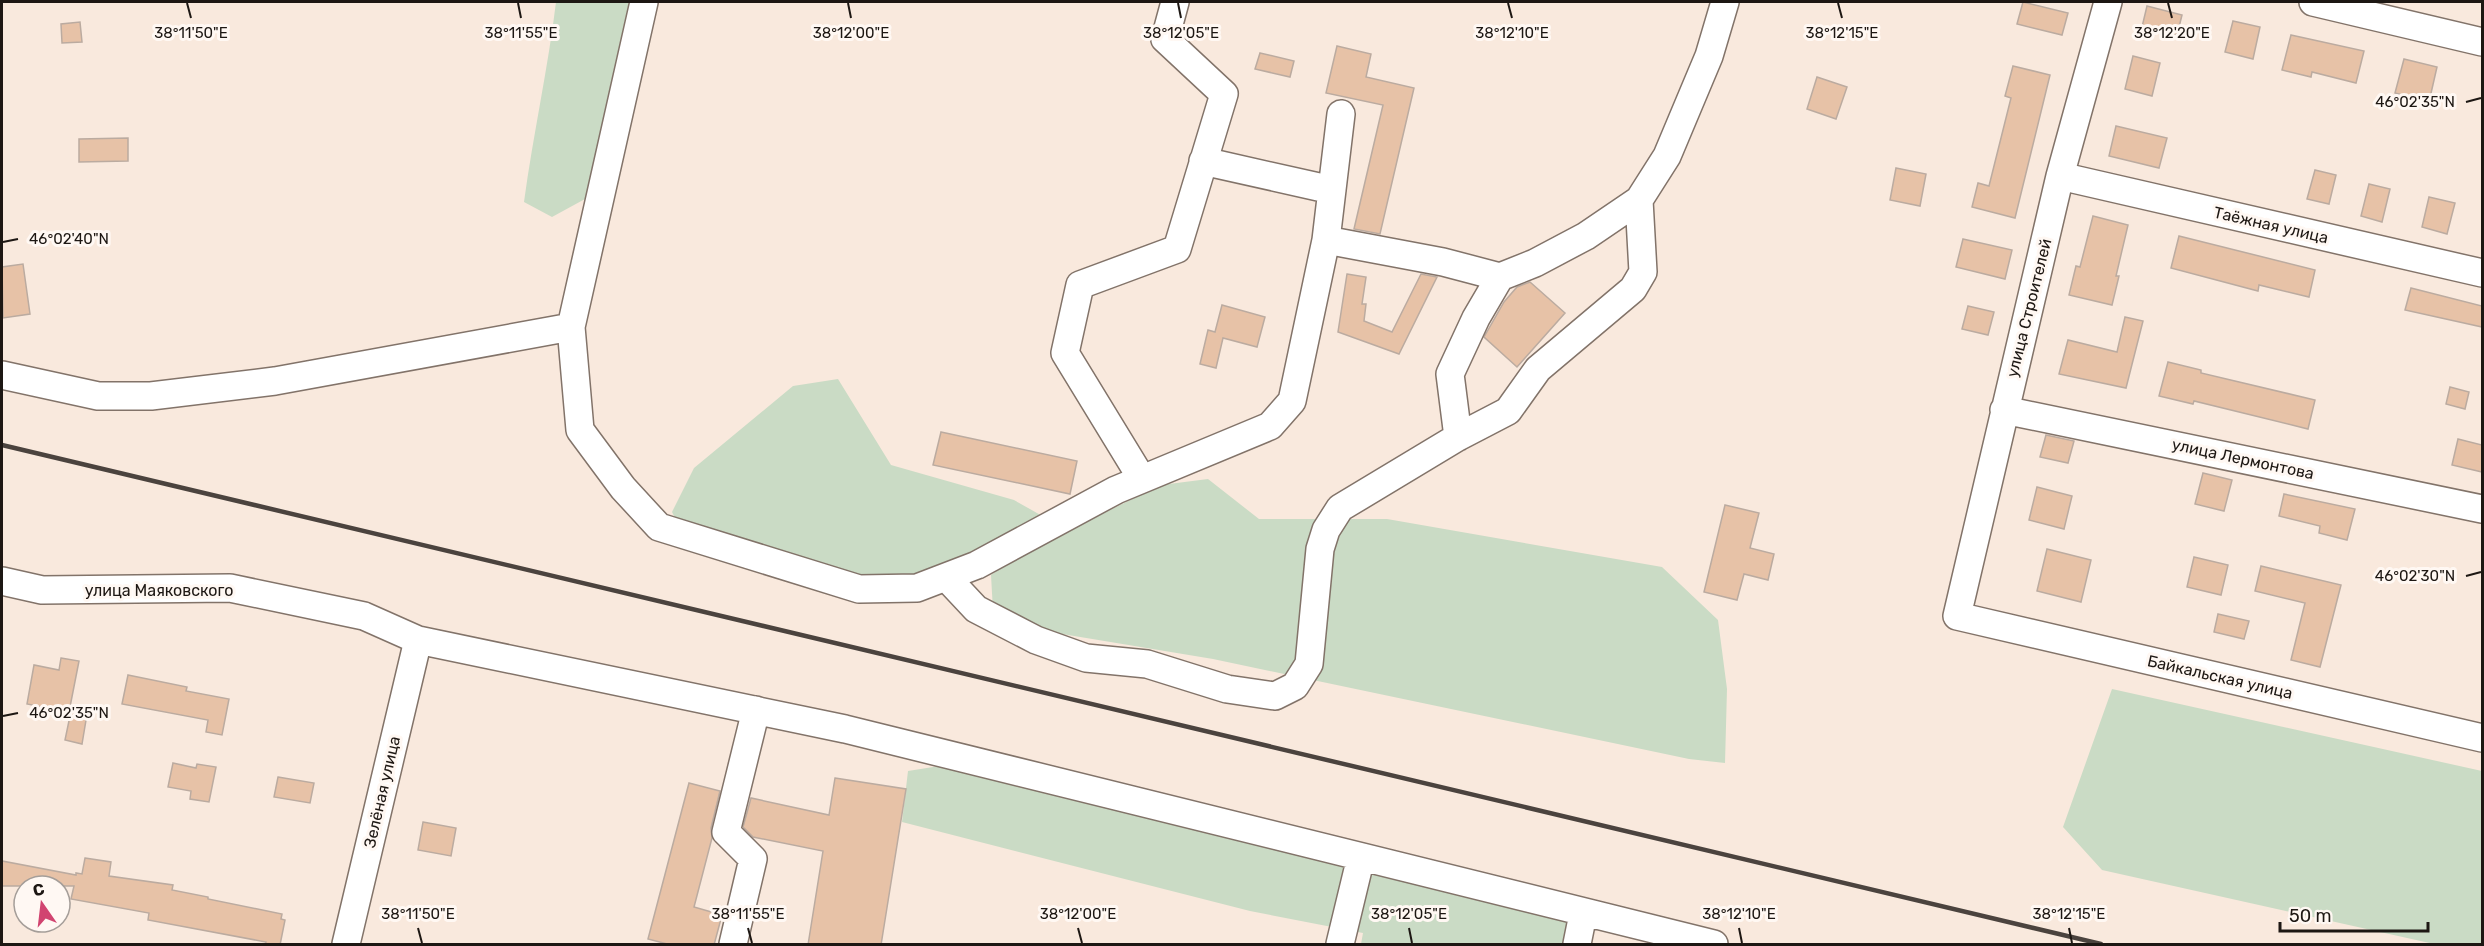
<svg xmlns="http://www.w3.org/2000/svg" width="2484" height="946" font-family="Rubik,sans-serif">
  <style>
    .green { fill: #cadbc5 }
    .building { fill: #e7c2a7; stroke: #bbaba0; stroke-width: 1.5 }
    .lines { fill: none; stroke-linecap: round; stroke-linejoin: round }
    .minor-casing { stroke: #827369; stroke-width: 30 }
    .minor { stroke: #fff; stroke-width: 27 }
    .rail { stroke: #4b433e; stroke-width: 4.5 }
    .ticks { fill: none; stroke: #1d1713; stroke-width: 2 }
    .labels { text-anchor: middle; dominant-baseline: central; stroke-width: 6; stroke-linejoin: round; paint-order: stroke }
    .street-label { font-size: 16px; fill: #1d1713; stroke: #fff8f3 }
    .ticks-label { font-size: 15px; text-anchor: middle; fill: #1d1713; stroke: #fff8f3; stroke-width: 6; stroke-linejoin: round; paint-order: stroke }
  </style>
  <rect width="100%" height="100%" fill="#f9e9dd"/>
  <path class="green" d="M556 2H629L585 199 552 217 524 202C533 135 548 69 556 2Z
    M838 379 891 465 1014 500 1044 517 896 590 688 544 672 512 694 468 793 386Z
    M1208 479 1259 519H1387L1662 567 1718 620 1727 689 1725 763 1689 759 1213 659 1038 630 993 611 991 575 1024 552 1161 485Z
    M2112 689 2482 771V944H2434L2102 870 2063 827Z
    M977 760 1567 916 1580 944H1361L1363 933 1250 911 902 822 908 771Z"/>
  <path class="building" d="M2023 2 2068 13 2062 35 2017 24Z
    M2147 6 2182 15 2177 35 2142 27Z
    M2233 21 2260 27 2253 59 2225 52Z
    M80 22 82 42 62 43 61 24Z
    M2291 35 2364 51 2356 83 2312 72 2311 77 2282 70Z
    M1337 46 1371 54 1366 77 1414 88 1380 234 1354 229 1383 105 1326 93Z
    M1260 53 1294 61 1290 77 1255 69Z
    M2133 56 2160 63 2152 96 2125 89Z
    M2404 59 2437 67 2429 102 2395 93Z
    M2013 66 2050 75 2015 218 1972 207 1978 183 1989 186 2011 98 2005 96Z
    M1817 77 1847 87 1836 119 1807 109Z
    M2116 126 2167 138 2159 168 2109 156Z
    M128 138V161L79 162V139Z
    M1896 168 1926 174 1920 206 1890 200Z
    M2315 170 2336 175 2329 204 2307 199Z
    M2369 184 2390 189 2382 222 2361 216Z
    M2429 197 2455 203 2447 234 2422 227Z
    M2093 216 2128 225 2116 276H2119L2112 305 2069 295 2076 266 2080 267Z
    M2179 236 2315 270 2309 297 2259 285 2258 291 2171 268Z
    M1963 239 2012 250 2005 279 1956 267Z
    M23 264 30 314 3 318 2 267Z
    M1347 274 1366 277 1362 304H1366L1364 321 1392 332 1421 274 1437 277 1399 354 1338 332Z
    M1530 282 1565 313 1517 367 1484 337 1504 302 1517 287Z
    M2411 288 2482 306V327L2405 310Z
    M1222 305 1265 317 1257 347 1223 338 1216 368 1200 364 1208 330 1215 332Z
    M1968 306 1994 312 1988 335 1962 329Z
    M2125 317 2143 321 2126 388 2059 374 2068 340 2117 352Z
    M2168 362 2201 370V373L2315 400 2308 429 2194 401 2193 404 2159 396Z
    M2450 387 2469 392 2465 409 2446 404Z
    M941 432 1077 461 1070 494 933 465Z
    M2046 435 2074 441 2068 463 2040 457Z
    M2458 439 2482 445V472L2452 465Z
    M2203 473 2232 480 2224 511 2195 504Z
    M2037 487 2072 496 2064 529 2029 520Z
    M2284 494 2355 509 2347 540 2319 533 2320 526 2279 516Z
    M1725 505 1759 513 1750 548 1774 554 1768 580 1744 574 1737 600 1704 592Z
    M2047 549 2091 560 2081 602 2037 591Z
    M2194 557 2228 565 2221 595 2187 587Z
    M2261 566 2341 585 2320 667 2291 660 2305 603 2255 591Z
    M2218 614 2249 621 2244 639 2214 632Z
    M61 658 79 661 69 712 27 704 34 665 59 670Z
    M128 675 187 687 186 691 229 699 222 735 206 732 208 720 122 704Z
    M71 711 87 714 82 744 65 740Z
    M173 763 196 768 197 764 216 767 209 802 190 799 191 791 168 787Z
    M278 777 314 783 310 803 274 797Z
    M835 778 906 789 881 945H808L823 851 753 837 743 827 751 798 829 815Z
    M689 783 720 791 711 828 712 838 694 907 722 915 714 945H671L648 939Z
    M423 822 456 828 451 856 418 850Z
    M85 858 111 862 109 876 173 885 172 890 208 897V899L282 914 281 919 285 920 280 945H265L266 942 148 920 149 913 71 899 74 886H2V861L76 875V873L82 874Z"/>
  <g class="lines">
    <defs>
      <path id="minor" d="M2108 2 2060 176 1957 616 2482 738
        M2313 2 2482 42
        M1203 161 1332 190
        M2060 176 2482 273
        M1326 240 1443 262 1500 277 1535 263 1586 236 1639 200 1667 156 1709 56 1725 2
        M571 327 580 430 623 488 659 527 859 589 917 588 977 565 1116 490 1270 426 1292 401 1326 240 1341 114
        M2 375 98 396H151L275 381 571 327 644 2
        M2004 410 2482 509
        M1458 437 1450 374 1476 318 1500 277
        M1142 479 1065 353 1080 285 1177 249 1224 94 1165 39 1175 2
        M946 577 976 609 1036 640 1086 658 1147 664 1227 689 1275 696 1295 686 1309 664 1320 549 1326 530 1340 508 1458 437 1508 411 1538 369 1633 289 1643 272 1639 200
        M2 581 42 590 230 588 364 616 418 640 845 729 1714 944
        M346 944 418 640
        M733 944 753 859 726 832 756 710
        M1340 944 1361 857
        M1577 944 1583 914"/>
    </defs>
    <use href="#minor" class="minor-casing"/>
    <use href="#minor" class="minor"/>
    <path class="rail" d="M2 445 2101 944"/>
  </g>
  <path class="ticks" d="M187 3 191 18M518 3 521 18M848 3 851 18M1178 3 1181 18M1508 3 1512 18M1838 3 1842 18M2168 3 2172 18M2466 102 2481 98M3 242 18 239M2466 576 2481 572M3 716 18 713M418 928 422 943M748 928 752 943M1078 928 1082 943M1409 928 1412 943M1739 928 1742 943M2069 928 2072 943"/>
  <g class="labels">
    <g class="street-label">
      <text transform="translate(2271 225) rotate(13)">Таёжная улица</text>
      <text transform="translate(2029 308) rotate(-76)">улица Строителей</text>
      <text transform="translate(2243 459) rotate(12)">улица Лермонтова</text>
      <text x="159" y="590">улица Маяковского</text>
      <text transform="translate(2220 677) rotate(13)">Байкальская улица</text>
      <text transform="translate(382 792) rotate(-77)">Зелёная улица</text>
    </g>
  </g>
  <g class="ticks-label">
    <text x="191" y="38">38°11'50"E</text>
    <text x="521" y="38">38°11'55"E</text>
    <text x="851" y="38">38°12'00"E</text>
    <text x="1181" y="38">38°12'05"E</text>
    <text x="1512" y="38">38°12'10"E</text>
    <text x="1842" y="38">38°12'15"E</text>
    <text x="2172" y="38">38°12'20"E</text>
    <text x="2415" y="107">46°02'35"N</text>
    <text x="69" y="244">46°02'40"N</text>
    <text x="2415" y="581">46°02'30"N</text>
    <text x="69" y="718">46°02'35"N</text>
    <text x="418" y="919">38°11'50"E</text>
    <text x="748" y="919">38°11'55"E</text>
    <text x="1078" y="919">38°12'00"E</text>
    <text x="1409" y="919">38°12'05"E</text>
    <text x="1739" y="919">38°12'10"E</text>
    <text x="2069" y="919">38°12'15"E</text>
  </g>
  <rect width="2484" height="946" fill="none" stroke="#1d1713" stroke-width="6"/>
  <g transform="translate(42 904) rotate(346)"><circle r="28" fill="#fff8f3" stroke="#a59e99" stroke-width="1.5"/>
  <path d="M0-4.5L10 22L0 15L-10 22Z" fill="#d14470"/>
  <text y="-9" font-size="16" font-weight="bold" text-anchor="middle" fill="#1d1713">С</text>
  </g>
  <path d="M2280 922v9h148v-9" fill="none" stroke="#1d1713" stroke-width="3"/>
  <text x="2289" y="922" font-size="18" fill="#1d1713" stroke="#fff8f3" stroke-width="4.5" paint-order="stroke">50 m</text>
</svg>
